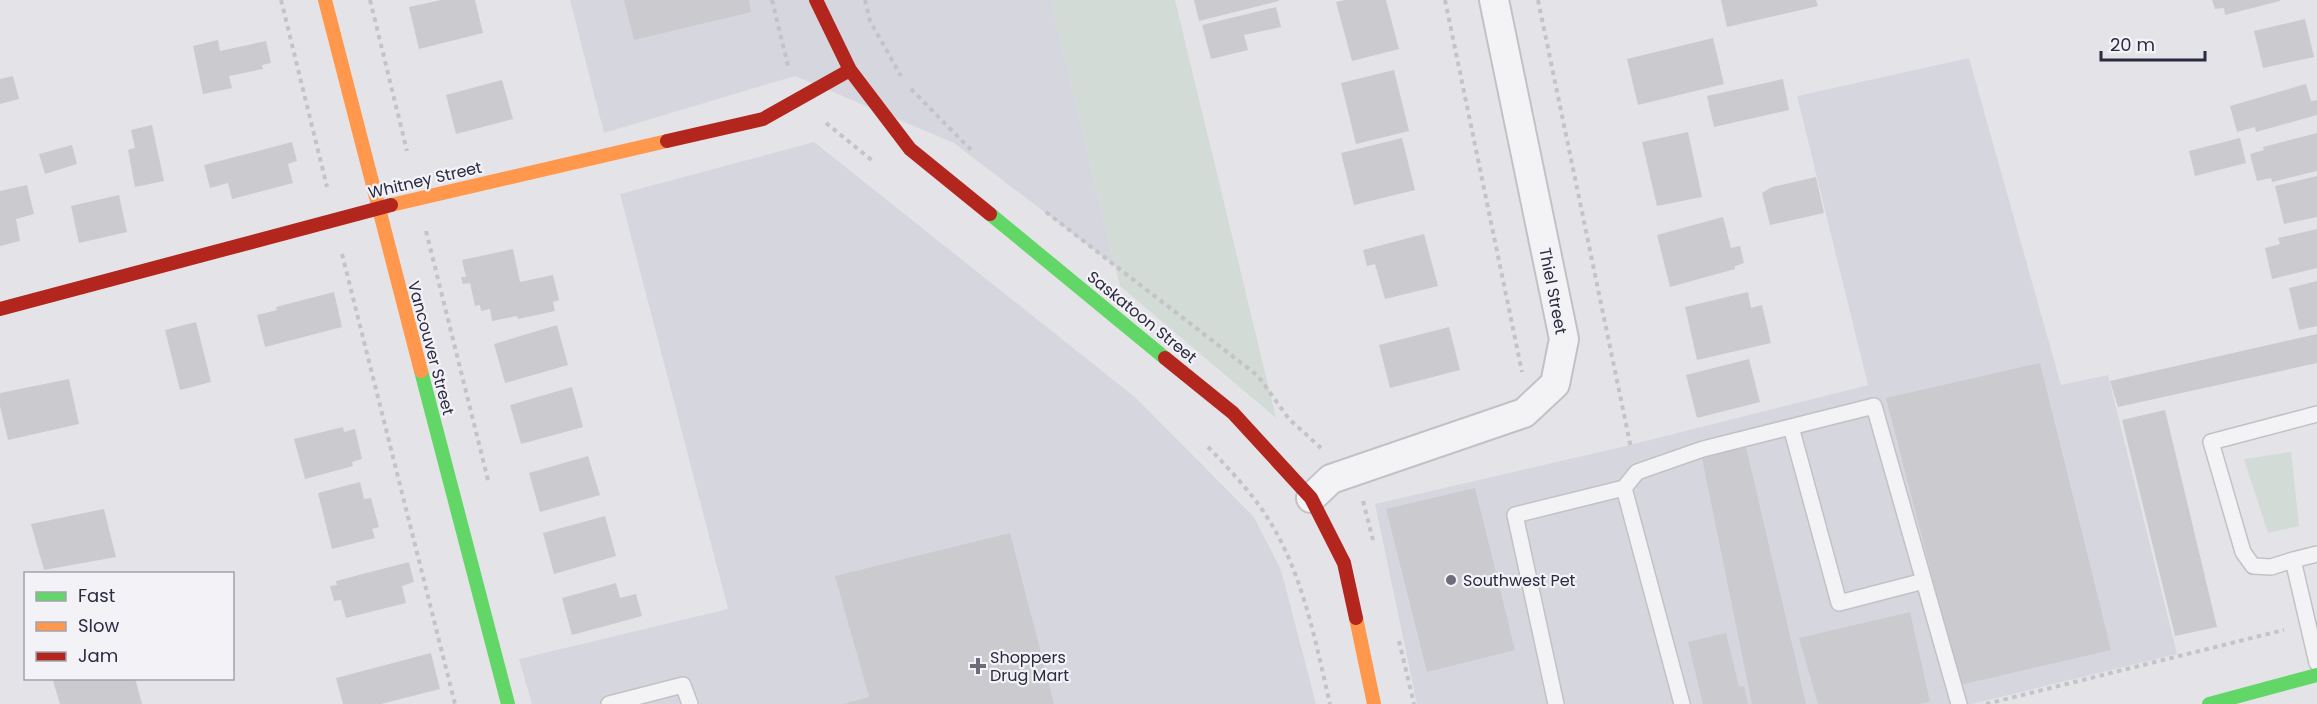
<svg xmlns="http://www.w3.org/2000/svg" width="2317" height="704" font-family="Poppins,sans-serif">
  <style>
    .built { fill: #d6d6de }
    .green { fill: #d2dbd5 }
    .building { fill: #cacacf }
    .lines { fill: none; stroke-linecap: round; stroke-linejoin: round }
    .lane-casing { stroke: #c2c2c6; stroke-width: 18 }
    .street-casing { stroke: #c2c2c6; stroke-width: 32 }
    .path { stroke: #c3c3c8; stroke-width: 4; stroke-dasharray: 4.5 4.5; stroke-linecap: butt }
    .lane { stroke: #f3f3f5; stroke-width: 15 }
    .street { stroke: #f3f3f5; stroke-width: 28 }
    .fast { stroke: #63d668; stroke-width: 14 }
    .slow { stroke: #ff974d; stroke-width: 14 }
    .jam { stroke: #b3261e; stroke-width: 14 }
    .poi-dot { fill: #6c6c7b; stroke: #f2f2f7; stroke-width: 2 }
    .labels { text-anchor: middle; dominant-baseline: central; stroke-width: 4.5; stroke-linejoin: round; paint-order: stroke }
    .street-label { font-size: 16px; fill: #2b2b41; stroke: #f2f2f7 }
    .poi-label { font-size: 16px; fill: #2b2b41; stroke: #f2f2f7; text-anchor: start }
  </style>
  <rect width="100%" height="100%" fill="#e4e4e8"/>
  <path class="built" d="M570 0H1051L1115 266 954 143 795 76 604 133Z
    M1969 58 2061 385 2108 375 2177 654 1972 704H1417L1375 504 1630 445 1868 385 1797 96Z
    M814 142 1136 398 1254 517 1281 570 1316 704H532L519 659 728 609 620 194Z"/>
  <path class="green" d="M1051 0H1175L1276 418 1120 286Z
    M2291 452 2299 526 2268 533 2244 459Z"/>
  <path class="building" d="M441 0H475L483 33 419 49 409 7Z
    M624 0H749L751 12 634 40Z
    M1194 0H1279V1L1199 21Z
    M1345 0H1386L1399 49 1352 61 1336 2Z
    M1721 0H1816L1818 6 1727 27Z
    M2212 0H2280V1L2225 15 2224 8 2215 9Z
    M1276 7 1281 27 1244 35 1248 50 1211 59 1202 25Z
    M2305 19 2314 57 2263 68 2254 31Z
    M1713 38 1724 84 1638 105 1627 59Z
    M218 40 220 51 266 41 271 63 262 65 263 69 229 76 232 88 203 94 193 46Z
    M1394 70 1409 131 1356 144 1341 83Z
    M13 76 19 99 0 104V79Z
    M1783 79 1789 110 1714 127 1707 96Z
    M502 80 513 119 456 134 446 95Z
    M2306 84 2311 101 2317 100V115L2256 132 2255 127 2237 132 2230 106Z
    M152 125 164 181 135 187 128 150 135 148 131 130Z
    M1688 132 1702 197 1657 206 1642 142Z
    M2317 133V171L2272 182 2271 178 2257 181 2250 154 2264 150 2263 147Z
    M1402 138 1415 190 1354 205 1341 153Z
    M2240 138 2246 163 2195 176 2189 151Z
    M292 142 297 161 288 164 293 183 232 199 228 183 210 188 204 165Z
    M72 145 77 164 45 174 39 154Z
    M2317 176V217L2284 224 2275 186Z
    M1816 177 1824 213 1770 225 1762 193 1772 187Z
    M27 185 34 214 16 219 20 241 0 246V191Z
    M119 195 127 232 79 243 71 206Z
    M1723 217 1731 248 1740 246 1744 263 1735 266V269L1670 287 1657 235Z
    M2317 229V268L2272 279 2265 248 2280 244 2278 238Z
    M1424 234 1438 286 1385 299 1375 264 1367 266 1363 250Z
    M513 249 520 282 553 275 559 300 553 302 555 311 518 319 517 316 492 321 490 309 481 311 480 305 475 306 470 283 463 284 461 277H466L462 260Z
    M2317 281V326L2299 330 2289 288Z
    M334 292 342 327 265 347 257 315 277 310 276 307Z
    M1748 292 1751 308 1762 305 1771 343 1697 360 1685 307Z
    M196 322 211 382 180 390 165 330Z
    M557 325 568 365 505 383 494 344Z
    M1449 327 1460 370 1390 388 1379 345Z
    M2317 334V363L2118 407 2110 381Z
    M1749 359 1760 402 1697 418 1686 375Z
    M2040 363 2111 650 1960 685 1886 398Z
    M69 379 79 424 8 440 0 406V393Z
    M572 387 583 427 521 444 510 405Z
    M2165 410 2217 627 2175 636 2122 420Z
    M343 427 344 432 355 429 362 459 352 462 353 466 305 479 294 439Z
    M1746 447 1806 704H1752L1702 458Z
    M588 456 600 495 540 512 529 473Z
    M360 482 364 499 371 498 379 527 372 529 375 538 332 549 318 493Z
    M1475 488 1515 650 1427 672 1386 509Z
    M104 509 116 557 44 570 31 524Z
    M605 516 616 556 554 574 543 533Z
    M1010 533 1054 704H843L869 697 835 576Z
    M409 562 414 582 402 586 406 603 346 618 341 600 334 601 330 586 337 585 336 581Z
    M616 583 620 598 636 594 642 616 572 635 562 598Z
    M1910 612 1930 702 1919 704H1818L1799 638Z
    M1726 633 1739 687 1744 686 1748 704H1703L1688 642Z
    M431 653 440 689 381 704H343L336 678Z
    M64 678H135L142 704H60L53 681Z"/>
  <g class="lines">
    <defs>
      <path id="lane" d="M2317 414 2211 442 2243 552 2253 566 2271 567 2293 560 2317 663
        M1791 427 1839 603 1924 581
        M1624 488 1637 472 1703 449 1874 406 1959 704
        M2293 560 2317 554
        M609 704 683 685 690 704
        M1556 704 1515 515 1624 488 1682 704"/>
      <path id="street" d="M1311 498 1331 479 1524 413 1555 384 1564 339 1494 0"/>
    </defs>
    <use href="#lane" class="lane-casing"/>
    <use href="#street" class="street-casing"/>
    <path class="path" d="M281 0 327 187
      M370 0 407 151
      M772 0 788 66
      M865 0 870 21 901 76
      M1445 0 1522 372
      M1538 0 1631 448
      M911 89 973 152
      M826 123 874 162
      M1046 212 1258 376 1289 419 1321 448
      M426 231 488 480
      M342 254 455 704
      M1208 447C1231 471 1255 496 1272 525 1304 579 1316 644 1330 704
      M1363 501 1373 540
      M1399 641 1414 704
      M1986 704 2284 630"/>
    <use href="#lane" class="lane"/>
    <use href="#street" class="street"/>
    <path class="fast" d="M990 214 1165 358
      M421 371 508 704
      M2209 704 2317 675"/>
    <path class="slow" d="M325 0 421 371
      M391 205 667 141
      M1356 618 1374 704"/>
    <path class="jam" d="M816 0 850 70 910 149 990 214
      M667 141 763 119 850 70
      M0 309 391 205
      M1165 358 1233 413 1311 498 1344 563 1356 618"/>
  </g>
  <g class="poi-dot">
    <circle cx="1451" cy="580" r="6"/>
    <path d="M975 657h6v6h6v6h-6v6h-6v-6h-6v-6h6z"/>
  </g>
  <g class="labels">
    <g class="street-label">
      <text transform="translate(425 180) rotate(-13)">Whitney Street</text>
      <text transform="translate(1553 291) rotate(79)">Thiel Street</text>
      <text transform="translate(1142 317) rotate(39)">Saskatoon Street</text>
      <text transform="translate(431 348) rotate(75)">Vancouver Street</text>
    </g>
    <g class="poi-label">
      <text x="1463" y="580">Southwest Pet</text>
      <text x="990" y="657">Shoppers<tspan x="990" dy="18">Drug Mart</tspan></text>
    </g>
  </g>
  <rect x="24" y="572" width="210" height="108" fill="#f2f2f7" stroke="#a2a2ae" stroke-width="1.5"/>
  <rect x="36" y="592" width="30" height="9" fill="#63d668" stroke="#a2a2ae" stroke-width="1.5"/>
  <text x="78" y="602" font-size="18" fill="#2b2b41">Fast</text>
  <rect x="36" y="622" width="30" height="9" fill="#ff974d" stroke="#a2a2ae" stroke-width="1.5"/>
  <text x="78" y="632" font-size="18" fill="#2b2b41">Slow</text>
  <rect x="36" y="652" width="30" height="9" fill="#b3261e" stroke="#a2a2ae" stroke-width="1.5"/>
  <text x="78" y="662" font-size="18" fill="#2b2b41">Jam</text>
  <path d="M2101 51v9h104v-9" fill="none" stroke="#2b2b41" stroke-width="3"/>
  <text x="2110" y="51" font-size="18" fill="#2b2b41" stroke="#f2f2f7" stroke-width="4.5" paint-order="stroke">20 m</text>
</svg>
